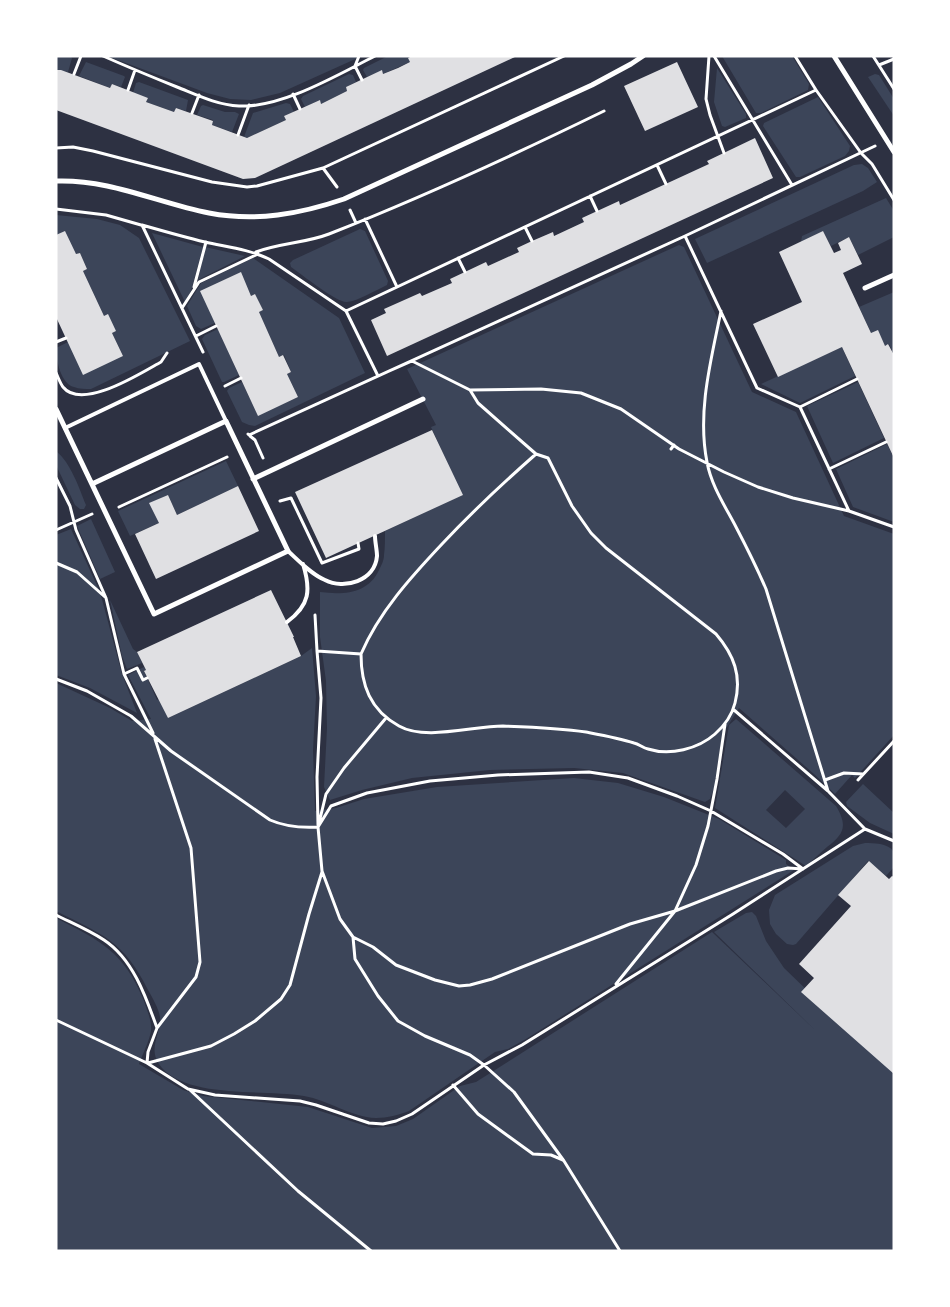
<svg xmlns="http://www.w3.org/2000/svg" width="950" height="1307" font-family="'PT Sans Narrow',sans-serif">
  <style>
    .green { fill: #3c4559; fill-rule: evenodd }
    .building { fill: #e0e0e3 }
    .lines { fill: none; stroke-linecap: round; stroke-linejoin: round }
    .path { stroke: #fff; stroke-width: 3 }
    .service { stroke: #fff; stroke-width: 4 }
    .minor { stroke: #fff; stroke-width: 5 }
  </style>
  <rect width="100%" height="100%" fill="#2d3142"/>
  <path class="green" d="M56 56H70L72 58 68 72 56 70Z
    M107 56H362L280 93 251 100 230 99 207 93Z
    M388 56H412L410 62 383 74 382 71 367 77 363 70 364 68Z
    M722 56H792L809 84 808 90 761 113H756Z
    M86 62 124 76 125 77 121 87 112 84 110 88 79 76Z
    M717 68 746 114V118L725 127 722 126 714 102Z
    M349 74 353 75 356 82 346 87 347 91 321 104 320 100 305 107 301 99 303 96Z
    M875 74 879 75 894 99V116L868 77Z
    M139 82 188 100 186 111 176 108 174 112 146 102 148 98 133 93 136 83Z
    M818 97 850 146 849 151 845 156 800 177H796L763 126 764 123Z
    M286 103 290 104 294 112 284 116 286 120 247 138 244 137 253 113Z
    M203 105 225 112H235L239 114 232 132 212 125 213 120 197 115 201 106Z
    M862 164 868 168 877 182 863 191 707 263 695 239 854 165Z
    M886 198 894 211V237L858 255 849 237 831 246 823 231 801 242 802 236Z
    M56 215 97 219 120 225 139 238 190 341 91 389C85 389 79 389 74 387 61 384 56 360 56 348L68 342 123 356 112 333 116 331 104 316 83 271 87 269 80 253 76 254 56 235Z
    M360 229 365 231 388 281 387 285C376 290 358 301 347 302 337 303 301 274 291 267L290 263 293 260Z
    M152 233 203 247 191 291 185 302Z
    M679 245 684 247 752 392 796 412 844 516 894 534V735L855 778 852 775 835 794 814 774 739 708 722 735 714 788 710 799 705 802 623 773 574 768 490 770 412 778 362 790 330 800 324 787 327 728 326 681 320 637V592C343 595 368 594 379 570 381 566 384 561 384 555 385 548 385 539 385 531L462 495 431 427 436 425 407 369Z
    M205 247 245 256 198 280Z
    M253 258 339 318 365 373 255 426 249 425 242 422 227 391 229 388 242 382 258 415 298 397 287 374 291 372 284 355 279 357 259 312 263 310 255 294 251 296 240 273 201 291 215 323 201 329 196 326 187 306 201 283Z
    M894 292V355L889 344 885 346 871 333 859 307Z
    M218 329 239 375 224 382H222L202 339 205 335Z
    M842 347 855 376 800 403 761 384Z
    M858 382 884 438 833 463 807 406Z
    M887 444 894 458V522L853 507 836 469Z
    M56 451C71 463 79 488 86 505L84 509H80L75 505 56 465Z
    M226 461 238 486 177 515 168 495 150 503 159 523 130 536 118 511Z
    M91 519 115 572 100 579 77 526Z
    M71 529 100 592 122 674 137 713 90 688 56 675V535Z
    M110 600 133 649 137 652 142 663 127 669 122 656Z
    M312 648 316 696 313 750 315 811 336 808 364 799 437 787 574 778 618 783 664 797 719 819 786 860V864L794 870 526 1039 508 1049 495 1052 409 1111C398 1115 388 1118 376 1118 351 1117 328 1100 304 1096 265 1089 190 1099 162 1068 146 1050 161 1036 160 1017 159 1009 152 997 148 990 124 941 102 934 56 911V683L110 708 132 721 151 719 128 675 144 667 146 670 144 671 157 700 159 699 168 718 301 656Z
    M736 719 836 806C848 826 844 834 827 847 820 853 813 860 806 866L715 808 729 725ZM785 790 805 809 786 828 766 810Z
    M863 784 894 813V834L870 823 847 806 846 802Z
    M865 843C873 843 888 843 893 851 895 854 894 863 894 867L886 876 868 861 796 944 793 945 787 944 776 934 770 924 769 910 775 895 853 846Z
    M752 912 756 916 766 941 784 968 894 1074V1251H56V918C101 941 124 952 144 1001 147 1011 152 1020 151 1031 149 1042 143 1053 139 1064L183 1090 203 1096 308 1107 372 1128 396 1126 413 1119 460 1086 476 1082 712 932 816 1031 714 932 746 913Z"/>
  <path class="building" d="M412 56H517L255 178 243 179 56 110V70H61L110 88 112 84 148 98 146 102 174 112 176 108 213 121 212 125 247 138 286 120 284 116 300 109 320 100 321 104 347 91 346 87 382 70 383 74 398 68 410 62 408 58Z
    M677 62 698 107 645 131 624 86Z
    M755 138 773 178 387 356 371 320 386 313 384 309 420 293 422 296 452 283 450 279 486 262 488 266 519 252 517 248 532 241 553 232 554 236 584 222 582 218 619 201 620 205 709 164 707 161Z
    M65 231 76 254 80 253 87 269 83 271 104 316 108 314 116 331 112 333 123 356 83 375 56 317V235Z
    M823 231 834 253 841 250 838 243 849 237 862 264 843 273 871 333 878 330 885 346 888 344 894 355V458L842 347 778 377 753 324 802 302 779 252Z
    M241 272 251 296 255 294 263 310 259 312 279 357 283 355 291 372 287 374 298 397 258 416 200 291Z
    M432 430 463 495 326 558 295 492Z
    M238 486 259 531 156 579 135 534 159 523 149 503 168 495 177 515Z
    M271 590 294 637H293L301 656 168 718 144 671 146 670 137 652Z
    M869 861 889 879 892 876 894 877V1074L801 992 814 978 799 964 851 906 838 895Z"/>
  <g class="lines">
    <path class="path" d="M103 56C128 67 152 77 177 87 197 95 217 105 239 106 282 108 337 75 375 56
      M359 56 355 66 362 80
      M709 56 706 99 710 115 724 153
      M714 56 792 185
      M795 56 816 90 861 153 872 164 894 200
      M873 56 894 89
      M879 65 894 59
      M74 74 81 56
      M128 90 135 70
      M293 94 300 109
      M192 113 199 95
      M238 135 249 105
      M56 148 73 147 93 151 212 182 247 187 257 186 323 168 564 56
      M657 165 666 184
      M323 168 337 187
      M590 196 597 211
      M56 209 106 215 141 225
      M350 210 356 223
      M365 219 397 287
      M525 227 532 241
      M685 236 757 388 800 407 849 511 894 527
      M256 252C280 243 306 243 329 234 423 197 514 155 604 111
      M458 258 465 272
      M194 287 206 242
      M182 308 199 282 258 254
      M346 311 816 90
      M721 311C711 360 697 412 707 462 711 485 725 506 736 527 747 548 757 568 766 589L828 791
      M196 336 216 326
      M56 342 66 338
      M203 352 142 225C163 231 184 237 205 242 227 247 248 249 269 259L346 311 378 376 412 361 470 390 541 389 581 393 621 409 679 449 724 472 758 487 793 498 849 511
      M56 373C58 377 60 383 63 387 82 411 141 373 161 362L167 353
      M225 386 241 378
      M470 390 478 403 536 454
      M800 407 857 379
      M248 434 249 435 685 236 875 146
      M250 436 255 440 263 458
      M671 449 674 445
      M829 469 886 442
      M56 478 70 506 76 530 106 598 124 674 153 733
      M280 501 291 498 322 563 359 549 358 543
      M119 507 227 457
      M56 530 92 514
      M56 563 77 572 105 597
      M315 615 317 651 361 654C361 685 370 710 399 726 425 741 473 726 503 726 531 727 559 728 586 732 602 735 619 738 634 743 639 744 643 748 648 749 670 756 698 749 715 734 724 726 732 715 735 703 742 676 734 655 716 634L606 548 591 533 572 506 548 458 536 454C503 483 472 512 442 544 411 577 379 612 361 654
      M317 651 321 698 317 777 318 825
      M124 674 137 668 143 680 147 678
      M56 679 87 691 131 716 171 751 270 820C286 827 301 828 318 827L322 871 340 919 353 937 355 959 378 996 398 1021 425 1036 470 1055 484 1065 514 1092 564 1161 620 1251
      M734 710 828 791 865 829 894 841
      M155 739 191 848 200 962 196 977 157 1028
      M825 780 844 773 863 774
      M858 780 894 741
      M319 823 326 794 344 768 386 718
      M318 827 331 806 367 793 430 781 498 775 589 772 628 778 677 796 711 811 783 854 803 869
      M56 915C72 923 89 930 104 940 133 959 146 997 157 1028L148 1052 147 1063
      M353 937 373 947 396 965 435 980 459 986 470 985 492 979 630 924 675 911 776 871 788 868 803 869
      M616 984 675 911 696 865 708 826 717 779 725 724
      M56 1020 147 1063 188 1089 215 1095 300 1101 316 1105 369 1123 383 1124 396 1121 412 1114 484 1065 522 1045 733 914 865 829
      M148 1063 211 1046 234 1034 255 1021 281 999 290 985 309 914 322 872
      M453 1085 478 1114 533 1154 551 1155 563 1160
      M190 1090 298 1191 371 1251"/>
    <path class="service" d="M65 428 199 364 226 421
      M288 551C299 561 311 574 325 580 344 590 375 581 377 556 377 550 375 542 375 536
      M287 622C310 605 311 590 303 564"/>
    <path class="minor" d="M834 56 894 152
      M56 181C110 179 158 203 209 213 256 222 300 214 344 199L592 85 631 64 643 56
      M865 288 894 275
      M56 409 154 614 288 551 226 421 92 484
      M253 479 423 399"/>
  </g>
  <rect width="950" height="1307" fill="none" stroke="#ffffff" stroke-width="115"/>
</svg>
